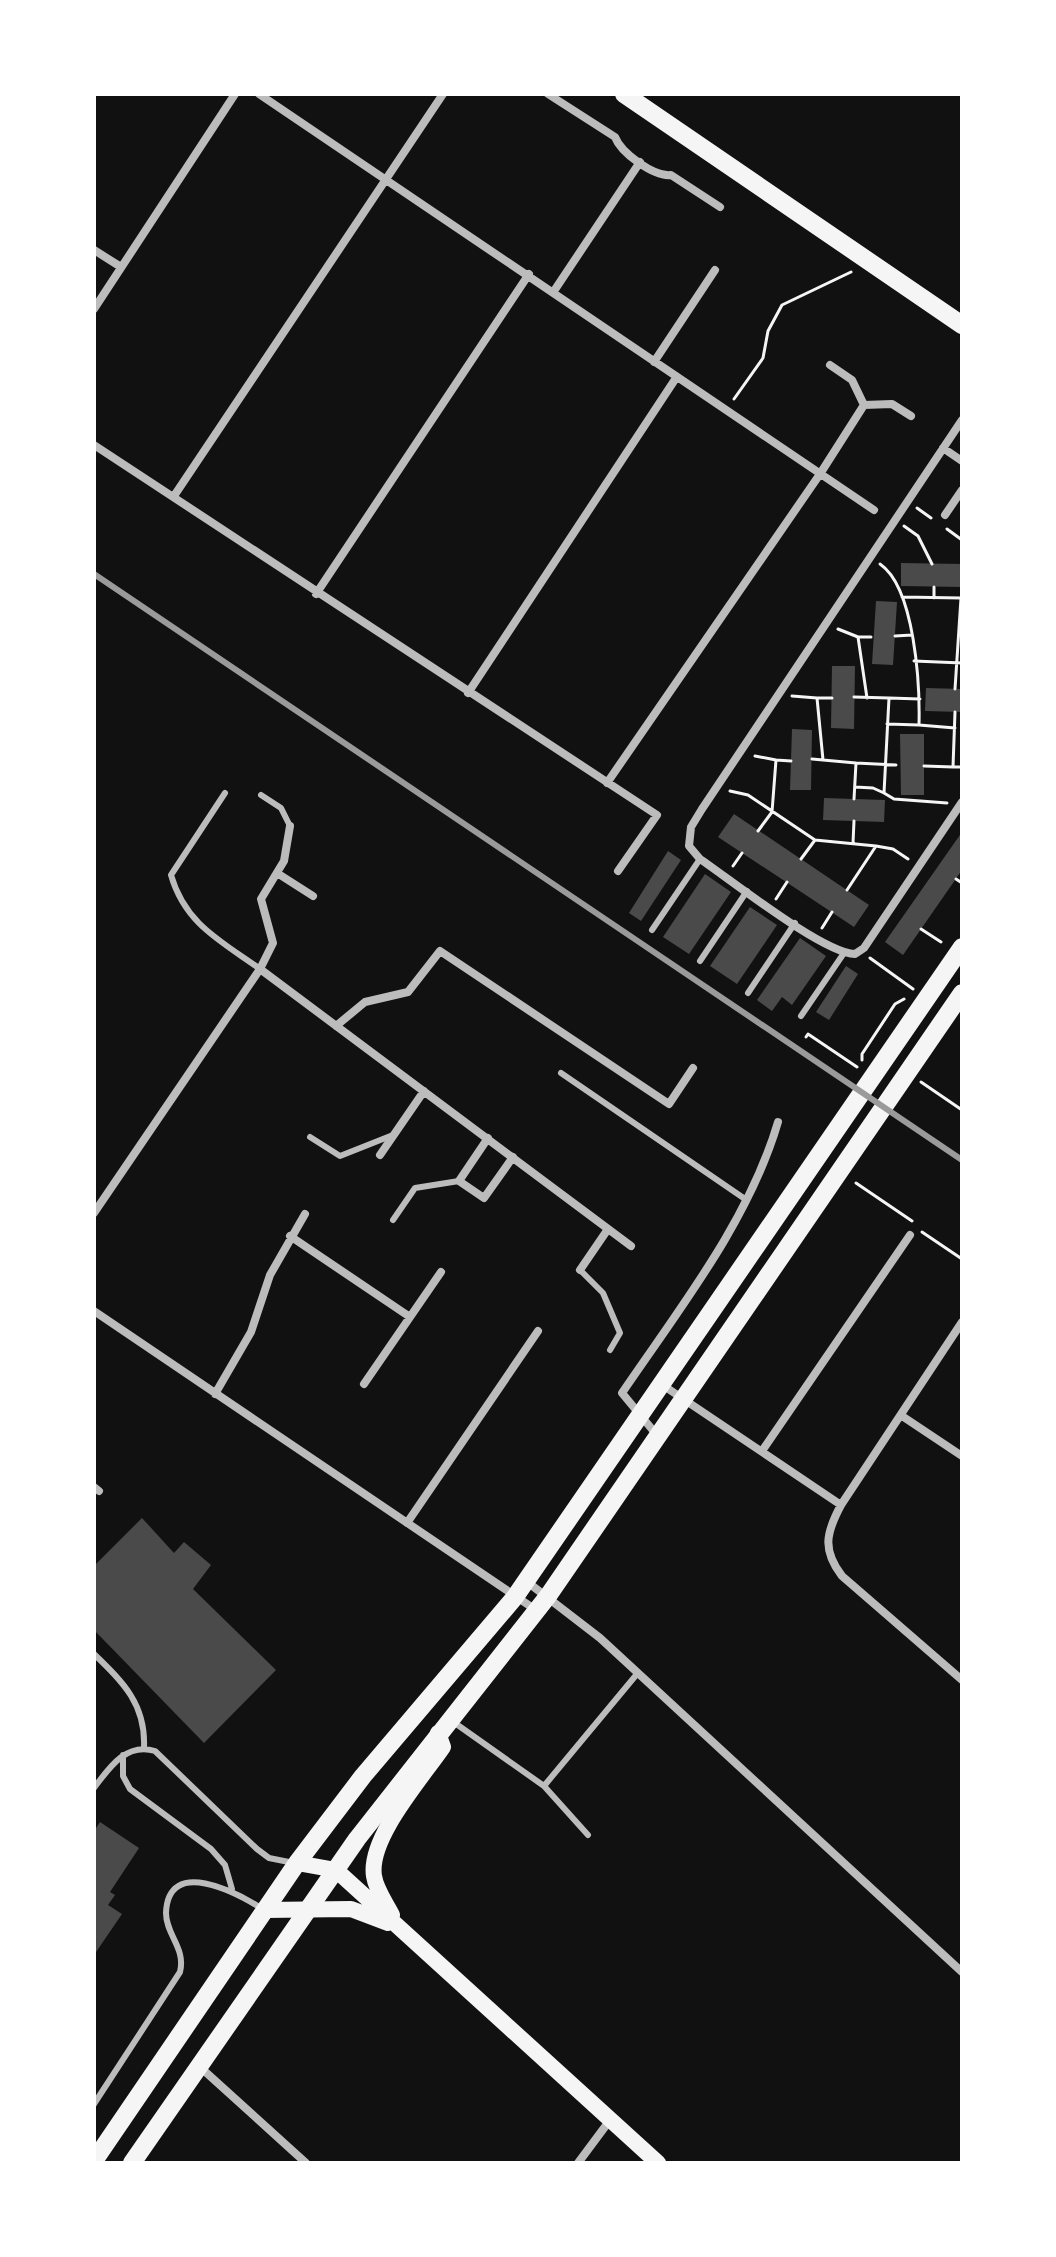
<svg xmlns="http://www.w3.org/2000/svg" width="1056" height="2257" font-family="'PT Sans',sans-serif">
  <style>
    .building { fill: #4a4a4a }
    .lines { fill: none; stroke-linecap: round; stroke-linejoin: round }
    .path { stroke: #f5f5f5; stroke-width: 3 }
    .service { stroke: #bcbcbc; stroke-width: 6 }
    .minor { stroke: #bcbcbc; stroke-width: 8 }
    .secondary { stroke: #f5f5f5; stroke-width: 16 }
    .primary { stroke: #f5f5f5; stroke-width: 18 }
    .rail { stroke: #9a9a9a; stroke-width: 6 }
  </style>
  <rect width="100%" height="100%" fill="#111"/>
  <path class="building" d="M901 563 962 564V587L901 586Z
    M876 601 897 602 893 665 872 664Z
    M832 666H855L854 729 831 728Z
    M926 688 962 689V712L925 711Z
    M792 729 812 730 811 790H790Z
    M900 734H924V795H901Z
    M824 798 885 800 884 822 823 820Z
    M734 814 869 905 854 927 718 837Z
    M962 832V870L903 955 885 942Z
    M668 851 681 860 641 921 629 913Z
    M705 874 731 892 689 954 663 937Z
    M750 907 777 925 737 984 710 966Z
    M800 938 826 956 792 1005 782 997 772 1011 757 1000Z
    M846 966 858 974 829 1020 816 1012Z
    M142 1518 174 1553 184 1542 211 1565 193 1589 276 1670 204 1743 94 1630V1566Z
    M100 1822 139 1848 110 1892 115 1895 108 1905 122 1914 94 1955V1831Z"/>
  <g class="lines">
    <path class="path" d="M734 399 763 358 768 331 782 305 851 272
      M917 508 931 518
      M904 526 918 536 932 564
      M947 529 962 540
      M880 564C915 588 920 685 919 725L887 724
      M902 597 961 598 955 689
      M934 598V587
      M838 629 858 637 867 698
      M895 636 912 635
      M859 637H871
      M914 661 962 663
      M792 696 817 698 823 760
      M854 697 889 698 884 793 894 799 947 803
      M817 698H832
      M889 698 920 699
      M955 712 953 767H962
      M919 725 955 728
      M755 756 776 760 772 812 758 831
      M812 759 856 763
      M776 760 791 761
      M924 766 953 767
      M855 787 873 788 884 793
      M730 791 748 795 815 840 876 846
      M854 799 856 763 896 765
      M853 843 854 821
      M801 859 815 840
      M733 866 742 853
      M956 879 962 883
      M847 890 876 846 893 849 908 859
      M776 899 787 882
      M822 928 832 912
      M921 929 941 942
      M870 958 913 989
      M806 1037 808 1034 857 1067
      M862 1060V1054L895 1004 904 999
      M921 1082 962 1110
      M856 1183 912 1221
      M922 1232 962 1259"/>
    <path class="service" d="M225 793 171 875C185 924 221 941 260 969
      M261 795 281 808 290 826
      M652 930 700 859
      M700 961 747 891
      M748 993 795 923
      M801 1016 844 953
      M561 1073 745 1199
      M310 1137 340 1156 393 1135
      M393 1220 415 1188 459 1181
      M580 1270 603 1293 620 1333 610 1350
      M94 1654C124 1683 146 1705 144 1748
      M452 1721 544 1786
      M123 1755V1776L130 1789 211 1849 225 1865 232 1889
      M94 1788C109 1768 126 1742 155 1751L257 1849 269 1858 294 1863
      M588 1835 544 1786 637 1674
      M94 2104 180 1972C186 1948 166 1935 166 1913 168 1856 237 1893 261 1908"/>
    <path class="minor" d="M259 94 874 510
      M548 94 615 137C621 153 654 177 671 175L720 207
      M94 250 121 267
      M554 291 640 162
      M94 309 235 94
      M654 362 715 270
      M830 365 852 380 864 405 892 404 911 416
      M962 420 702 809 691 827 689 846 700 859C731 880 823 953 855 954L864 948 962 802
      M94 445 657 815 618 871
      M943 448 962 461
      M174 496 443 94
      M945 515 962 490
      M316 594 529 274
      M468 693 676 378
      M607 783 820 474 864 405
      M277 873 313 896
      M260 969 631 1246
      M336 1026 365 1002 408 992 440 951 669 1104 693 1068
      M488 1138 459 1181 484 1198 513 1157
      M380 1155 424 1091
      M94 1213 260 969 273 943 261 899 284 861 290 826
      M290 1236 410 1317
      M580 1270 608 1229
      M94 1311 536 1610
      M364 1384 441 1272
      M661 1384 841 1505C826 1533 822 1550 842 1576L962 1680
      M215 1394 251 1332 270 1275 305 1214
      M902 1416 962 1456
      M656 1434 622 1393C679 1309 749 1221 778 1122
      M762 1451 910 1235
      M94 1487 99 1491
      M841 1505 962 1322
      M407 1523 538 1331
      M526 1581 600 1638 962 1972
      M200 2067 306 2163
      M578 2163 610 2120"/>
    <path class="secondary" d="M297 1863 336 1870 658 2163
      M264 1910 351 1909 388 1923
      M392 1915C386 1903 376 1890 374 1876 368 1838 422 1778 443 1747L438 1733"/>
    <path class="primary" d="M624 94 962 325
      M94 2161 297 1863 363 1776 515 1597 962 947
      M132 2163 357 1839 548 1596 962 993"/>
    <path class="rail" d="M94 574 962 1160"/>
  </g>
  <rect width="1056" height="2257" fill="none" stroke="#ffffff" stroke-width="192"/>
</svg>
